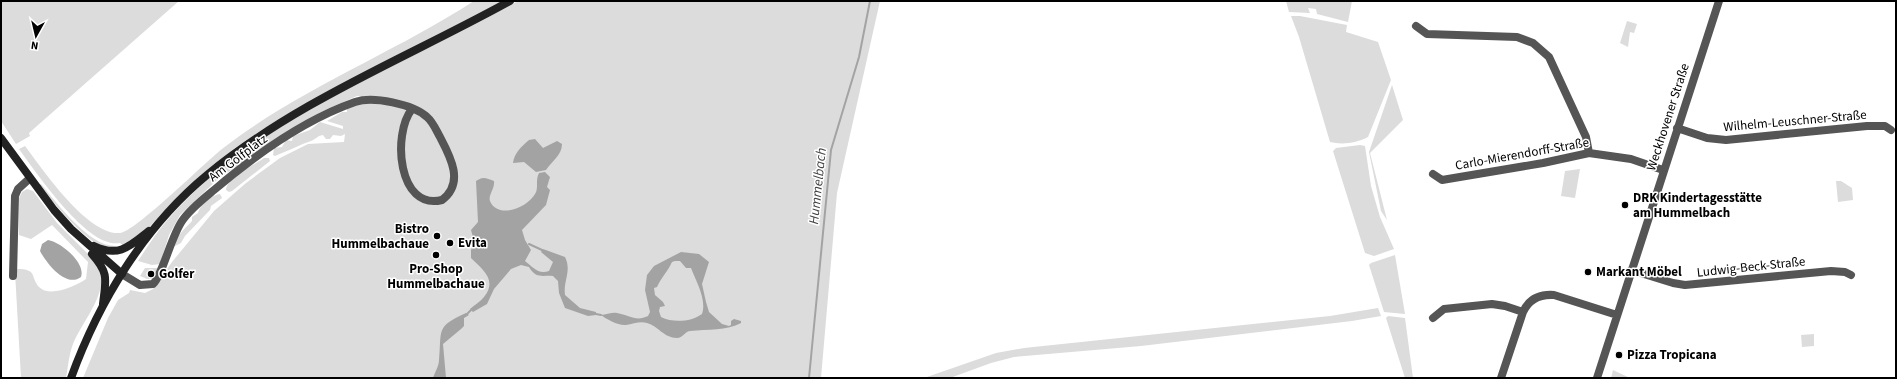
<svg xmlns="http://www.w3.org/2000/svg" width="1897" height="379" font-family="'Source Sans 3',sans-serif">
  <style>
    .green { fill: #dcdcdc }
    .water { fill: #a3a3a3; fill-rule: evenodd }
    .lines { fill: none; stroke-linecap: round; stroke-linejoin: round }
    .stream { stroke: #a3a3a3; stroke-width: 2 }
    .street { stroke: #555; stroke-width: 8 }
    .secondary { stroke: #222; stroke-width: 8 }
    .poi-dot { fill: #000; stroke: #fff; stroke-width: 1.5 }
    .labels { text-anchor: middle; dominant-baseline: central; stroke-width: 3; stroke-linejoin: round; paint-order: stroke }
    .street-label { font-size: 13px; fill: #000; stroke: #fff }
    .poi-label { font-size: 13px; font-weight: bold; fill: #000; stroke: #fff; text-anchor: start }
    .water-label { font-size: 14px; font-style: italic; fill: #444; stroke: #fff }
  </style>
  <rect width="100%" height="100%" fill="#fff"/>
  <path class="green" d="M1 1H179L29 133 30 136 16 144 1 121Z
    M474 1H502C414 51 318 89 235 148 213 164 192 183 173 202 158 216 144 237 124 246L120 243C116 243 112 244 108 242 79 234 37 174 19 149L25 146C43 170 88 236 120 233 135 232 203 164 222 149 299 89 392 54 474 1Z
    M518 1H880L837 193 821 378H83L108 318 118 300 129 293 130 290 145 293 153 289 172 262 214 211 246 183 280 158 308 144 344 142 345 134 341 136 333 135 330 139H326L323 135C317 136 316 139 311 141 299 145 288 151 275 156L273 155 274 148 282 147 286 140 292 141 293 136 310 130 320 122 343 129V126L327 121 342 112H347V108L370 96H357L319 113 266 146 218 179 180 215 169 235 160 264 152 265 138 261C148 246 158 230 170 217 256 119 405 65 518 1Z
    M1286 1H1352L1348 22 1317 14 1316 9 1308 8 1310 13 1289 12Z
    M1291 16H1300L1347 25 1346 32 1378 42 1391 80 1368 137C1357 143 1342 145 1330 142L1299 37Z
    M1627 21 1637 24 1634 33 1630 32 1628 47 1620 43Z
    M1392 85 1403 120 1370 153 1387 220 1381 211 1369 152Z
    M1360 145 1365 146 1371 186 1380 217 1394 249 1374 256 1365 253 1333 151 1336 148Z
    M264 158H269L270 161 232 191 229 192 226 190C227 178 254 165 264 158Z
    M1580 169 1575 198 1561 196 1565 171Z
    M1836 181H1841L1852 188 1853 200 1838 202Z
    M41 184C57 203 90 248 117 246V248C112 247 106 247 102 246 84 240 51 200 39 185Z
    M27 189 33 191 57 223 98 264C111 292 83 319 73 344 69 354 68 367 66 378H21L15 272 17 269C38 269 30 277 39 287 50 298 76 286 86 279L88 262 52 225 31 239 19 235V198L22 192Z
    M220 194 222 198 211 206 210 210 185 236 181 243 175 246C175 236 186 228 192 221V217L198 213C200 205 212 195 220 194Z
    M1395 255 1405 314 1384 312 1369 265 1371 263Z
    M145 268H158L153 279H147L140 276Z
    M1378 308 1381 316 1352 321 1141 346 1014 357 991 363 950 378H924L996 353 1024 348 1330 316Z
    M1388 316 1405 318 1413 378H1405L1386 318Z
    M1814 334V346L1802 347 1801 335Z
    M1613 370 1630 378H1611Z"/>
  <path class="water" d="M535 139 543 148 557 141 562 144C562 155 552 161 546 170L536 172 524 162 513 163C514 153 522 146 529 140Z
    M545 172 550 177 547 187 550 190 546 205 522 230 525 240 531 250 525 261C533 267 538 275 549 271L553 262 541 252 543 249 565 257C572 271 563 281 565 295L580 308 596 312V315L588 316 565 308 559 293 558 281 553 276C542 275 536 279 529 267L521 265 511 269 494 289 487 304 473 312 470 309C474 305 480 302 484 297 498 280 482 269 471 258V250L474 241 471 230 478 222 476 181C483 176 486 178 494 181 495 189 488 195 490 201 498 220 528 207 535 194 539 188 535 180 539 173Z
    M48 240C61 242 86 263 81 277 66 288 47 264 40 251L42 244Z
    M681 252 699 254 709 262 702 284 706 302 709 312 722 324 729 326 731 325V321L734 319 741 321V323C727 331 707 329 690 331 684 332 683 338 677 338 664 338 658 326 647 323 640 321 633 324 626 325 619 326 606 319 601 315 606 315 612 312 617 313 629 315 636 322 648 316L650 312 645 290 647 275 654 266ZM675 261H680L686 268H691C696 281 707 300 702 314 691 322 673 323 661 317L659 311 660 307 665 306 663 302 655 295 654 288 657 287C661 278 668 271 672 262Z
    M466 313 469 315 464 318V326L461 329 443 344 446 378H433C435 372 439 366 439 360 442 330 435 327 466 313Z"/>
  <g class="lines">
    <path class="stream" d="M529 244 542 250
      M467 314 471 310
      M596 314 601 315
      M809 378 831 150 859 57 870 1"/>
    <path class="street" d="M1416 26 1427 34 1517 37 1533 43 1549 57 1586 137 1589 153
      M1677 128 1707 138 1726 140 1867 126H1885L1891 130
      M1433 174 1442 180 1543 163 1589 153 1631 159 1663 170
      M1631 270 1673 283 1685 285 1831 271 1845 272 1851 275
      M122 274 140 285 153 284C162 276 171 237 182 221 190 209 203 199 214 190 255 155 304 120 355 102 373 96 413 104 427 117 433 122 436 130 440 137 450 156 465 183 442 200 398 211 392 134 412 109
      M13 276 15 196 18 189 29 179
      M1433 318 1444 309 1492 304 1505 306 1523 312
      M1501 378 1523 312C1529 299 1540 294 1554 295L1617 315
      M1597 378 1719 1"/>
    <path class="secondary" d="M1 138 54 210 71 229 122 274
      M94 246C119 258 130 246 149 231
      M92 254C109 273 106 279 103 304
      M71 378C99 301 144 227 207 175 298 100 409 57 510 1"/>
  </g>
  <g class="poi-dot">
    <circle cx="1625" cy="205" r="4"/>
    <circle cx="437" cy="236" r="4"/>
    <circle cx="450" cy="243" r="4"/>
    <circle cx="436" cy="255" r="4"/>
    <circle cx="1588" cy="272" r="4"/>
    <circle cx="151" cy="274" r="4"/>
    <circle cx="1619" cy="355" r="4"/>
  </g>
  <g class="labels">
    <g class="street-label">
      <text transform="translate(1668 117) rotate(-72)">Weckhovener Straße</text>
      <text transform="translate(1795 121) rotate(-5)">Wilhelm-Leuschner-Straße</text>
      <text transform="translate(1522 154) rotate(-10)">Carlo-Mierendorff-Straße</text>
      <text transform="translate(238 158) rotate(-37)">Am Golfplatz</text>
      <text transform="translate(1751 267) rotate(-6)">Ludwig-Beck-Straße</text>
    </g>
    <g class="poi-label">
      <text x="1633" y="198">DRK Kindertagesstätte<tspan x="1633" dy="15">am Hummelbach</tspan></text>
      <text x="429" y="229" text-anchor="end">Bistro<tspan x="429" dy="15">Hummelbachaue</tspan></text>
      <text x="458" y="243">Evita</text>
      <text x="436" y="269" text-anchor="middle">Pro-Shop<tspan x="436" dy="15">Hummelbachaue</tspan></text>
      <text x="1596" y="272">Markant Möbel</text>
      <text x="159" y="274">Golfer</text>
      <text x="1627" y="355">Pizza Tropicana</text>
    </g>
    <g class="water-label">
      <text transform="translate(818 186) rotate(-84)">Hummelbach</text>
    </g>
  </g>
  <rect width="1897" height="379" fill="none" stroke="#000000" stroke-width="4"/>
  <g transform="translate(36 36) rotate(188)" stroke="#ffffff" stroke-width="3" paint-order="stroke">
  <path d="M0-3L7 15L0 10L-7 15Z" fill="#000000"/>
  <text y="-6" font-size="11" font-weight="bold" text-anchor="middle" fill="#000000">N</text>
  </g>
</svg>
